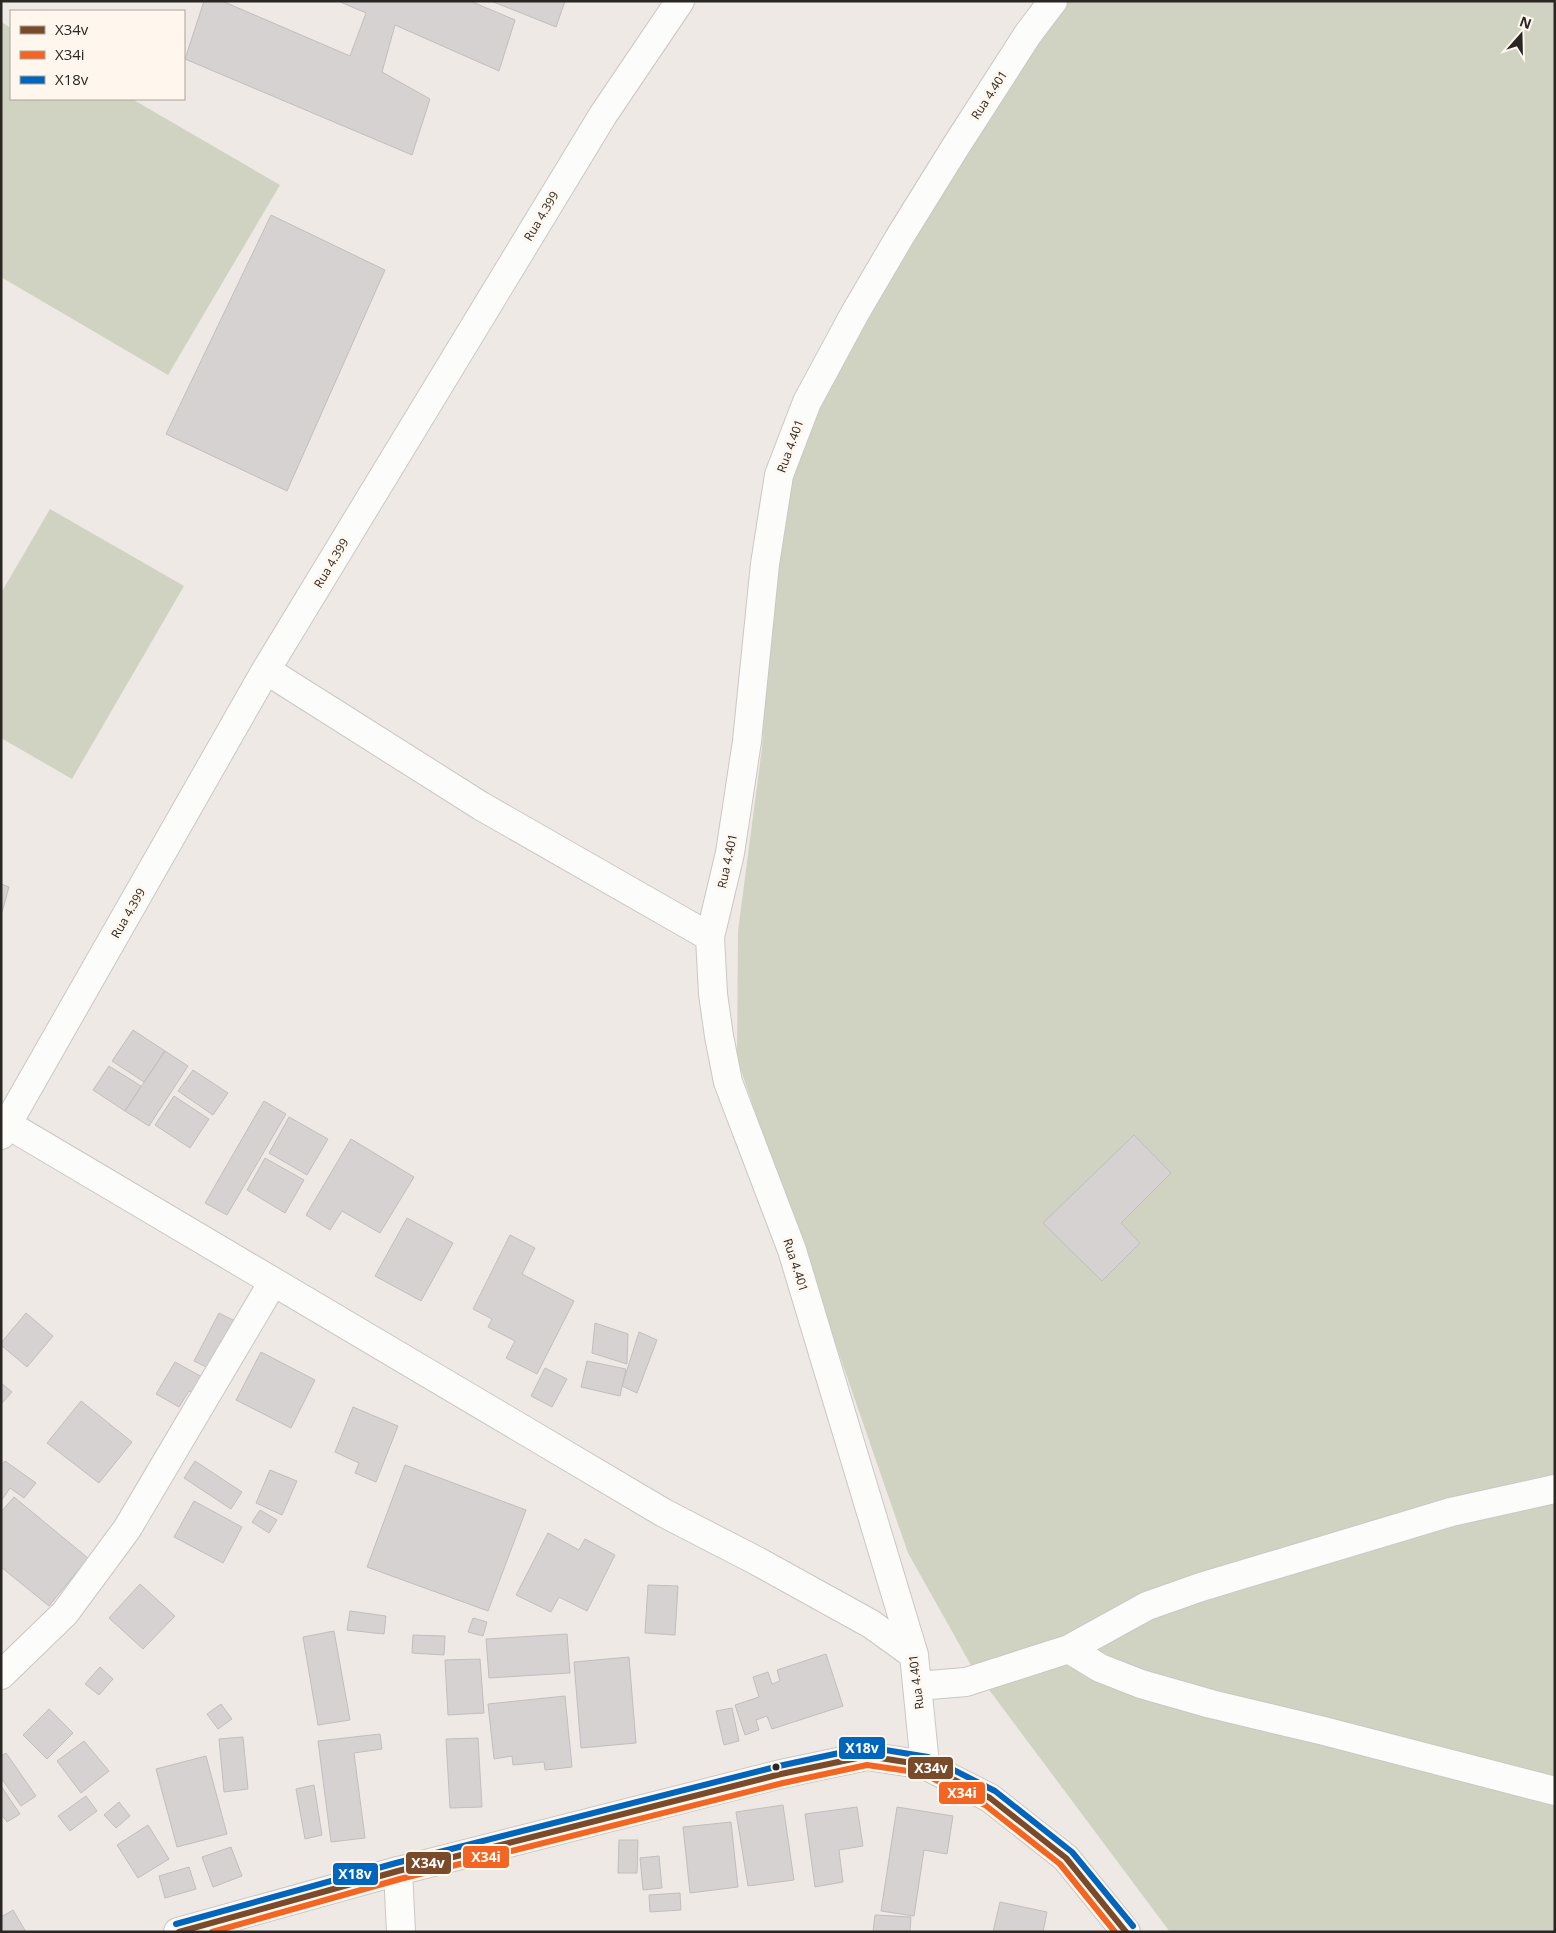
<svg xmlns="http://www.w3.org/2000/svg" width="1556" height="1933" font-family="'Open Sans',sans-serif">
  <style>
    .green { fill: #d0d3c1 }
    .building { fill: #d6d2d2; stroke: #c1bebd }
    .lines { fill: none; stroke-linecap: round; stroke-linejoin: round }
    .minor-casing { stroke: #cbc7c3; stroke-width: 30 }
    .major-casing { stroke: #cbc7c3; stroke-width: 30 }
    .minor { stroke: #fcfcfb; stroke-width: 28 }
    .major { stroke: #fcfcfb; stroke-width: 28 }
    .bus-1-casing { stroke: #fff6ee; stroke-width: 10 }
    .bus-2-casing { stroke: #fff6ee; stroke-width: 10 }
    .bus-3-casing { stroke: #fff6ee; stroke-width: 10 }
    .bus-1 { stroke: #7a4b2a; stroke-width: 6 }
    .bus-2 { stroke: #f26522; stroke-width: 6 }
    .bus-3 { stroke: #0065bd; stroke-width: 6 }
    .bus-dot { fill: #292623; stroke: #fff6ee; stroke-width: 2 }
    .labels { text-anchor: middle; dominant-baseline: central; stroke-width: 5; stroke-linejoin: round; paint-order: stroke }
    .street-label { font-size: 12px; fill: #292623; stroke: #fff6ee }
    .line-badge { stroke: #fff6ee; stroke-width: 2 }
    .badge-label { font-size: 14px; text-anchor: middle; font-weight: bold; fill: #fff }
  </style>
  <rect width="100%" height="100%" fill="#eee9e4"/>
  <path class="green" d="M1060 1H1555V1932H1170L972 1667 908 1553 737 1059 738 931 762 748 779 475 932 186Z
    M1 22 11 28V99H132L280 185 168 375 1 277Z
    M50 509 184 586 72 779 1 738V593Z"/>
  <path class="building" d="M204 1H222L350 56 366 13 338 1H470L515 20 499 71 395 25 382 72 430 99 412 155 185 59Z
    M491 1H565L556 27Z
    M271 215 385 270 287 491 166 434Z
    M1 884 9 887 2 912 1 911Z
    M133 1030 165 1051 144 1082 112 1061Z
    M165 1051 188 1066 149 1126 125 1111Z
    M109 1066 141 1086 125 1111 93 1090Z
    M193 1070 228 1093 213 1115 178 1091Z
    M174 1096 209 1119 190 1148 155 1125Z
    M264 1101 286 1114 227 1215 205 1203Z
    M289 1117 328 1139 307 1175 269 1153Z
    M1134 1135 1171 1173 1121 1223 1140 1243 1102 1281 1043 1223Z
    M351 1139 414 1177 380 1233 342 1211 330 1230 306 1215Z
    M265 1158 304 1180 285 1213 247 1190Z
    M407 1218 453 1243 421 1301 375 1276Z
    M510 1235 535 1248 522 1274 574 1301 537 1374 506 1358 515 1341 488 1327 492 1319 473 1309Z
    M26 1313 53 1336 27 1367 1 1345V1343Z
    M219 1313 241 1324 216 1372 194 1361Z
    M595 1323 628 1334 627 1364 592 1353Z
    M639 1332 657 1340 637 1393 622 1386Z
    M261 1352 315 1380 291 1428 236 1400Z
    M587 1361 626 1369 620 1396 581 1387Z
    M175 1362 204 1378 194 1394 189 1391 179 1407 156 1394Z
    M545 1368 567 1379 552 1407 531 1396Z
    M1 1383 12 1392 1 1404Z
    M81 1401 132 1442 99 1483 47 1443Z
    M353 1407 398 1426 376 1482 355 1473 359 1463 335 1452Z
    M5 1461 36 1483 24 1498 10 1488 1 1501V1465Z
    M195 1461 242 1492 231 1509 184 1478Z
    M405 1465 526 1510 488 1611 367 1567Z
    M270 1470 297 1481 282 1515 256 1503Z
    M14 1497 88 1558 49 1606 1 1567V1512Z
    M194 1501 242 1527 223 1563 174 1537Z
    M260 1510 277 1520 269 1533 252 1522Z
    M548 1533 579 1550 585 1539 615 1555 587 1611 559 1597 551 1612 516 1595Z
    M140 1584 175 1616 143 1649 109 1618Z
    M648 1585 678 1586 675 1635 645 1633Z
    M350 1611 386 1616 384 1634 347 1630Z
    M473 1618 487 1622 483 1636 468 1632Z
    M334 1631 350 1720 318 1725 303 1637Z
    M567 1634 570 1673 489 1678 486 1639Z
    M413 1635 445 1636 444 1655 412 1653Z
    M826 1654 843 1706 772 1729 767 1716 756 1720 759 1730 745 1735 735 1705 759 1697 753 1677 768 1672 772 1684 780 1681 777 1670Z
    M629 1657 636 1743 581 1748 574 1662Z
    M480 1659 484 1713 448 1715 445 1660Z
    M100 1667 113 1679 99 1695 85 1684Z
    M565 1696 572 1767 545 1770 544 1762 513 1765 512 1756 494 1759 488 1704Z
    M221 1704 232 1719 218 1729 207 1714Z
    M732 1708 739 1741 724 1745 716 1711Z
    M49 1709 73 1733 47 1759 23 1735Z
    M380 1734 382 1749 354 1753 365 1838 331 1842 318 1741Z
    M243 1737 248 1789 224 1792 219 1739Z
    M478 1738 482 1807 450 1808 446 1739Z
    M84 1741 109 1771 81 1793 57 1761Z
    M6 1753 36 1796 21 1806 1 1778V1756Z
    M206 1756 227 1834 177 1847 156 1769Z
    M314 1785 322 1835 305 1839 296 1789Z
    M1 1786 20 1814 7 1822 1 1814Z
    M86 1796 97 1811 70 1831 58 1816Z
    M119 1802 130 1816 116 1828 104 1815Z
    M783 1805 794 1880 748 1886 736 1812Z
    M857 1807 863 1846 839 1850 843 1882 815 1887 805 1814Z
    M897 1807 953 1816 947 1854 924 1850 914 1916 881 1911Z
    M731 1822 738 1887 690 1893 683 1827Z
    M148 1825 169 1859 138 1878 117 1845Z
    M619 1840H638L637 1873H618Z
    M231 1847 242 1876 213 1887 202 1857Z
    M659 1856 662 1888 643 1890 640 1858Z
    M189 1867 196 1889 165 1898 159 1876Z
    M680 1893 681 1910 650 1912 649 1895Z
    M1000 1902 1047 1912 1043 1932H993Z
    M13 1910 26 1932H1V1917Z
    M875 1915 911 1917 910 1932H873Z"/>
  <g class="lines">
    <defs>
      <path id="minor" d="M266 670 481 806 710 937
        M7 1124 664 1513 757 1561 871 1624 914 1655
        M1 1135 266 670 603 115 680 1
        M1069 1649 1100 1668 1141 1684 1211 1704 1324 1731 1555 1791
        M1 1675 65 1613 127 1529 273 1282
        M917 1686 966 1682 1069 1649 1147 1606 1201 1587 1451 1512 1555 1489
        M925 1765 914 1655 792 1250 728 1082 719 1036 713 994 710 937 730 853 747 741 765 564 779 475 807 402 855 313 899 238 956 146 1028 34 1053 1
        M398 1871 401 1932"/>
      <path id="major" d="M178 1932 398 1871 781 1774 867 1756 925 1765 990 1798 1066 1858 1126 1932"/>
    </defs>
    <use href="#minor" class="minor-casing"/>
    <use href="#major" class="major-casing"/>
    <use href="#minor" class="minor"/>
    <use href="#major" class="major"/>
    <defs>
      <path id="bus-1" d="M179 1932 398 1871 781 1774 867 1756 925 1765 990 1798 1066 1858 1126 1932"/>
      <path id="bus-2" d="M212 1932 400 1879 783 1783 867 1765 922 1773 985 1805 1060 1864 1115 1932"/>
      <path id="bus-3" d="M176 1924 396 1863 779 1766 867 1747 928 1757 995 1791 1072 1852 1133 1926"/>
    </defs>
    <use href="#bus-1" class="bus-1-casing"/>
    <use href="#bus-2" class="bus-2-casing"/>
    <use href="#bus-3" class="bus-3-casing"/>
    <use href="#bus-1" class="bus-1"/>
    <use href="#bus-2" class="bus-2"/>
    <use href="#bus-3" class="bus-3"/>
  </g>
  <circle class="bus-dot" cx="776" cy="1767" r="4.5"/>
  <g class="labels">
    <g class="street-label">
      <text transform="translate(989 95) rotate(-57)">Rua 4.401</text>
      <text transform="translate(541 216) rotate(-59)">Rua 4.399</text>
      <text transform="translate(790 446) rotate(-70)">Rua 4.401</text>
      <text transform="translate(331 563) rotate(-59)">Rua 4.399</text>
      <text transform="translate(727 861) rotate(-78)">Rua 4.401</text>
      <text transform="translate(128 913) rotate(-60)">Rua 4.399</text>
      <text transform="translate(796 1265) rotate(72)">Rua 4.401</text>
      <text transform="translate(916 1682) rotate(-97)">Rua 4.401</text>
    </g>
  </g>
  <g class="line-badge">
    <rect x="838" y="1736" width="48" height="24" rx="5" fill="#0065bd"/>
    <rect x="907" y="1756" width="47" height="24" rx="5" fill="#7a4b2a"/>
    <rect x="938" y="1781" width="48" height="24" rx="5" fill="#f26522"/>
    <rect x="462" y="1845" width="48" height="24" rx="5" fill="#f26522"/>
    <rect x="405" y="1851" width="47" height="24" rx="5" fill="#7a4b2a"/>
    <rect x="332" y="1862" width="47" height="24" rx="5" fill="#0065bd"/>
  </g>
  <g class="badge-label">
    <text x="862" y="1753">X18v</text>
    <text x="931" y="1773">X34v</text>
    <text x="962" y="1798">X34i</text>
    <text x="486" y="1862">X34i</text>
    <text x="428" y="1868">X34v</text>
    <text x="355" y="1879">X18v</text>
  </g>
  <rect width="1556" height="1933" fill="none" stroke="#292623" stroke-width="5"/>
  <rect x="10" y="10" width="175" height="90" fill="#fff6ee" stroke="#a9a39d"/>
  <rect x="20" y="26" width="25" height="8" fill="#7a4b2a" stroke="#a9a39d"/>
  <text x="55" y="35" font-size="15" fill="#292623">X34v</text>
  <rect x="20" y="51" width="25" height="8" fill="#f26522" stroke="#a9a39d"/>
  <text x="55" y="60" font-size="15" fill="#292623">X34i</text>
  <rect x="20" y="76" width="25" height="8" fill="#0065bd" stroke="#a9a39d"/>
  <text x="55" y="85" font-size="15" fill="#292623">X18v</text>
  <g transform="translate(1521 35) rotate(20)" stroke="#fff6ee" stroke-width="4" paint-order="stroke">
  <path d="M0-4L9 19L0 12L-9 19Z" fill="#292623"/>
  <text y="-8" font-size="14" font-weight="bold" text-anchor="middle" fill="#292623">N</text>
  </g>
</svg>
